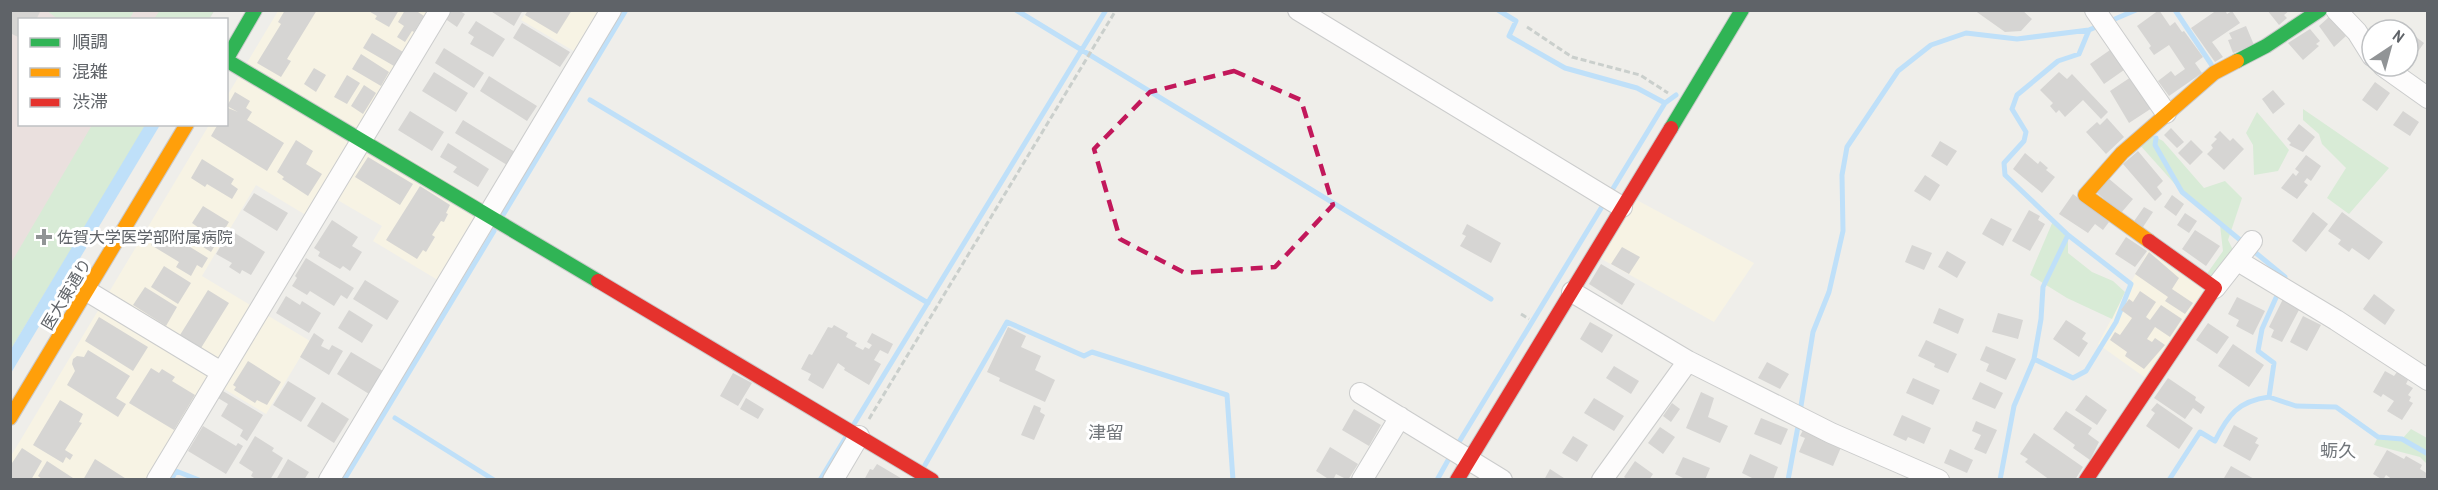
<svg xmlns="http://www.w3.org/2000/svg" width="2438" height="490" font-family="'Archivo Narrow','Noto Sans JP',sans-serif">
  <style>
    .commercial { fill: #f7f3e4 }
    .medical { fill: #eae0de }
    .green { fill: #d8ebd6 }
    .water { fill: #bfe0f9 }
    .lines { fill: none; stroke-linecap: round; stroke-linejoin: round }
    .stream { stroke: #bfe0f9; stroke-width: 5 }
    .building { fill: #d6d5d3 }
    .street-casing { stroke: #cbcccc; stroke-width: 22 }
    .fast-casing { stroke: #cacacb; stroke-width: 16 }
    .slow-casing { stroke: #cacacb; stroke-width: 16 }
    .jam-casing { stroke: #cacacb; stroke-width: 16 }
    .path { stroke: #cacfcc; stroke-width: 3; stroke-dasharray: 6 3; stroke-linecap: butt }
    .street { stroke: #fdfcfc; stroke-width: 20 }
    .fast { stroke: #30b455; stroke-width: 14 }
    .slow { stroke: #ff9f0a; stroke-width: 14 }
    .jam { stroke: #e5322d; stroke-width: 14 }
    .marked { fill: none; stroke: #c2185b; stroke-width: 4.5; stroke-dasharray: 12 8; stroke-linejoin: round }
    .poi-dot { fill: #919496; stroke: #fff; stroke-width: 2 }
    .labels { text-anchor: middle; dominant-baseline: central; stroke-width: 6; stroke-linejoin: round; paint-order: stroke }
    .poi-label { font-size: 16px; fill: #5f6368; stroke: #fff; text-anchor: start }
    .street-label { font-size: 16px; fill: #5f6368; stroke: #fff }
    .neighbourhood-label { font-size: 18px; fill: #70757a; stroke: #fff }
  </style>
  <rect width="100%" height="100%" fill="#efeeea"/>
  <path class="commercial" d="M278 11H431L360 129 487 205 441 282 373 241 382 226 324 192 309 217 256 185 202 276 310 341 266 414 211 381 152 479 11 480V456L209 125 226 124 227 96Z
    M527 11H602L577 53 521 20Z
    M1633 198 1754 263 1714 322 1598 257Z
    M2149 249 2207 289 2147 379 2098 344Z"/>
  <path class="medical" d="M11 11H214L209 20H20V124L146 125 11 349Z"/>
  <path class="green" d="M160 10H214V11L209 19H154Z
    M47 11H134L129 20 58 19Z
    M2303 109 2389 168 2349 214 2327 198 2346 168 2322 144 2319 134 2303 120Z
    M2257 112 2289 150 2278 171 2254 175 2253 145 2246 133Z
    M92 125H146L11 349V263Z
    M2150 134 2163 141 2204 188 2225 181 2242 198 2228 240 2236 256 2216 280 2206 275 2223 251 2220 225 2182 192 2139 144Z
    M2053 221 2068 235V253L2092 272 2113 281 2125 292 2112 319 2067 298 2030 275Z
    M2411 429 2427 438V464L2420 457 2374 445 2378 437 2402 439Z"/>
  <path class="water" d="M145 125H160L11 373V349Z"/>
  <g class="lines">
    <path class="stream" d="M1016 10 1491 299
      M1498 10 1516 21 1509 36 1565 68 1637 88 1665 103
      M2175 10 2211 64
      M590 100 928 303
      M2156 138 2155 145 2182 192 2285 277 2283 282
      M503 215 626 10
      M2279 291 2262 329 2258 351 2274 363 2269 397 2296 406 2336 407 2378 437 2402 439 2428 454
      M2034 359 2073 378 2086 371 2116 322 2131 284 2068 235
      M1800 412 1813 332 1829 292 1843 231 1842 175 1847 147 1898 71 1931 45 1966 33 2017 39 2089 30 2136 10
      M395 418 494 480
      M854 424 1106 10
      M1456 447 1665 103 1676 95
      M925 465 1007 322 1084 356 1092 352 1227 395 1233 480
      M171 480 176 471 199 480
      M344 480 494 231
      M820 480 846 437
      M1437 480 1451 455
      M1788 480 1799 421
      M2000 480 2014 406 2034 359 2041 319 2043 287 2068 235 2005 175 2004 163 2024 141 2026 132 2012 109 2017 95 2058 61 2079 54 2089 30
      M2169 480 2200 432 2215 441C2228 415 2238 401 2269 397"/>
  </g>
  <path class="building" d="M10 10H41L36 20H20V38L10 33Z
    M285 10H317L287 59 291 61 281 77 257 63 281 24 278 22Z
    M367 10H399L389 27 375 19 377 16Z
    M405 10H415L424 16 414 32 412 31 405 42 397 37 404 26 398 22Z
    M449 10H458L465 14 457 27 444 18Z
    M489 10H523L514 26Z
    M528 10H572L557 34 525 15Z
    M1974 10H2022L2032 19 2021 31 2005 32Z
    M2159 10 2170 26 2175 22 2182 32 2184 31 2203 57 2195 63 2202 73 2169 96 2158 81 2171 71 2175 76 2185 69 2169 45 2154 55 2149 48 2151 46 2137 26Z
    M2217 10H2225L2227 14 2232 11 2240 23 2212 42 2223 57 2215 62 2191 28Z
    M2267 10H2290L2284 15 2287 18 2279 25Z
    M2329 17 2346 36 2334 47 2319 26Z
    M476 21 505 39 493 57 470 44 474 37 468 33Z
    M522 23 570 52 560 67 513 38Z
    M2246 26 2254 45 2233 53 2228 40 2232 39 2229 33Z
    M2310 29 2320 41 2316 44 2319 46 2303 60 2288 43Z
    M2408 31 2424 43 2412 60 2408 57Z
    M372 33 403 52 394 66 363 48Z
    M444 48 484 73 474 88 435 63Z
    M2110 50 2124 70 2104 84 2090 64Z
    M361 54 389 72 381 86 352 69Z
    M314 68 326 75 316 92 304 84Z
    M434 72 468 93 456 112 422 91Z
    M2059 72 2067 79 2072 74 2108 112 2101 119 2083 100 2065 117 2059 110 2056 113 2050 106 2053 103 2040 90Z
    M347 75 360 83 347 104 334 97Z
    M489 76 537 106 527 121 480 91Z
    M2131 77 2152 108 2129 123 2110 91Z
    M2375 82 2390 93 2377 111 2362 100Z
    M364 85 376 93 363 114 351 106Z
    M2273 90 2285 104 2273 114 2262 99Z
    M235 92 250 101 246 108 252 112 247 120 284 143 267 171 211 136 218 124H226L228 108 238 112 227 106Z
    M410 111 444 132 432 151 398 130Z
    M2403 111 2419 122 2410 136 2393 125Z
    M2107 118 2124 137 2106 154 2086 132 2097 122 2100 125Z
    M463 120 515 152 507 165 455 133Z
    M2299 124 2315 137 2303 152 2289 145 2291 143 2287 139Z
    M2171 128 2184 142 2177 148 2164 135Z
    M2220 131 2230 141 2233 138 2244 149 2224 170 2207 154 2213 148 2211 145 2217 139 2214 137Z
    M296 140 313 151 306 164 322 174 308 196 282 179 284 177 277 172Z
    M2191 140 2203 152 2190 165 2178 153Z
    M1940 141 1957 151 1947 166 1931 156Z
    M448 143 489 169 478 187 453 172 457 167 440 157Z
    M2138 151 2163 181 2157 187 2162 194 2155 201 2123 164Z
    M2025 153 2038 164 2040 161 2048 168 2046 170 2055 177 2042 193 2013 169Z
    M2306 155 2321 166 2311 181 2307 178 2304 182 2308 185 2297 199 2281 188 2293 173 2296 176 2299 172 2295 169Z
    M368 157 413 184 400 205 355 177Z
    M202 159 234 179 231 184 238 189 232 199 207 184 205 187 191 178Z
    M1925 175 1940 185 1930 201 1914 191Z
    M2108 178 2133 199 2121 213 2096 192Z
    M420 186 450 205 446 213 448 214 444 222 441 221 432 235 435 237 426 252 423 250 417 259 386 240Z
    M254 193 288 213 277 231 243 210Z
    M2073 194 2109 222 2103 230 2095 224 2088 233 2059 214Z
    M2172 195 2184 204 2176 216 2164 207Z
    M203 206 229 222 211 252 192 240 199 228 192 223Z
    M2144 207 2153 212 2141 230 2132 224Z
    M2029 210 2040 216 2038 220 2045 224 2030 251 2012 241Z
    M2313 212 2328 224 2306 252 2292 241Z
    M2342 212 2383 242 2369 260 2352 248 2349 252 2338 244 2341 240 2328 231Z
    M2185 213 2197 221 2189 233 2177 225Z
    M1991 218 2012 229 2003 246 1982 234Z
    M332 220 358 237 352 246 362 252 350 271 343 266 340 269 318 256 320 252 314 248Z
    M1467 224 1501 243 1491 263 1460 246 1466 236 1462 234Z
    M161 229 208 258 202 268 197 265 191 276 176 267 179 262 151 245Z
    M230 230 265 252 251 275 242 270 240 274 229 267 232 263 216 254Z
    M2195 230 2220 246 2206 266 2182 249Z
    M2126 237 2147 251 2135 267 2115 254Z
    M1912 245 1932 253 1924 270 1905 262Z
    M1622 247 1640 257 1629 274 1611 264Z
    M1947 251 1966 262 1957 278 1938 267Z
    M2149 252 2179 278 2172 289 2193 303 2185 314 2165 301 2168 297 2135 274Z
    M306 258 354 288 347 299 341 295 334 306 310 291 307 295 292 286 297 278 295 276Z
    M1601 264 1635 284 1622 305 1589 284Z
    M164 266 191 283 178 304 151 287Z
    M365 280 399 301 387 320 353 299Z
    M145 287 177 307 166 326 133 305Z
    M208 290 229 303 201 348 180 335Z
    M2140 291 2156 302 2146 317 2150 320 2161 305 2182 319 2170 337 2155 327 2147 339 2152 342 2155 338 2165 345 2144 369 2125 356 2127 352 2110 340 2115 332 2120 335 2132 318 2121 310 2129 299 2133 302Z
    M2374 294 2395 310 2385 325 2363 309Z
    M286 296 300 305 302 301 321 313 309 333 276 313Z
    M2237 297 2265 311 2253 335 2236 326 2239 320 2228 314Z
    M2283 299 2300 308 2282 342 2271 337 2274 330 2269 327Z
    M1939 308 1964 319 1958 334 1933 323Z
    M349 310 373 325 362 343 338 328Z
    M1998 313 2023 320 2018 339 1992 332Z
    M2303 316 2321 325 2307 351 2290 342Z
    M99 317 148 347 133 371 85 341Z
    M2066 320 2086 333 2082 339 2088 343 2079 357 2053 339Z
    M1590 322 1613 335 1602 353 1580 339Z
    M2208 323 2229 337 2217 354 2196 340Z
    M834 325 848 333 846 337 857 343 855 346 863 350 865 347 869 349 872 345 867 342 872 333 893 344 888 354 880 350 874 360 881 364 869 385 844 370 845 368 838 363 823 389 808 380 811 374 801 369 809 354 812 355 828 327 832 328Z
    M1008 327 1026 336 1021 347 1041 356 1035 370 1055 380 1045 402 999 381 1000 378 987 372Z
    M314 333 324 340 321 346 329 350 332 345 343 351 329 375 300 357Z
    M1926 340 1957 354 1948 373 1934 367 1935 364 1918 356Z
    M2233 344 2264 365 2249 387 2218 366Z
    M1986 346 2016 359 2006 380 1986 371 1989 364 1980 360Z
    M88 350 130 376 116 398 126 404 118 417 67 385 75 371 72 364 73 359 77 356 84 357Z
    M351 352 383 371 369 394 337 374Z
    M248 361 281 382 267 405 257 400 255 403 234 390 236 387 233 385Z
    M1767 362 1789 374 1780 389 1758 378Z
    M1614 366 1639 381 1631 394 1606 378Z
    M151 368 159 373 162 369 175 377 172 381 195 395 174 430 129 403Z
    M2385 371 2394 376 2397 372 2408 380 2406 384 2413 388 2408 395 2411 397 2409 401 2413 403 2402 420 2387 411 2394 401 2383 394 2381 397 2373 392Z
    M733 373 752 383 738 406 720 396Z
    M1913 378 1940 390 1933 405 1906 393Z
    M2168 378 2196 397 2195 400 2205 407 2201 414 2193 408 2185 419 2154 398Z
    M288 381 316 398 301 422 273 405Z
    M1980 382 2003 393 1995 409 1972 399Z
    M223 391 263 415 247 441 240 436 243 430 221 416 228 404 218 398Z
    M1701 392 1714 398 1708 417 1728 426 1720 443 1686 428Z
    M2086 395 2107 410 2097 425 2075 410Z
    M746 398 764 409 758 419 740 409Z
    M1594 398 1624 416 1614 431 1584 413Z
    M60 400 83 414 79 422 82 423 65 450 73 455 70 460 66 457 63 463 33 445Z
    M322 402 349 419 334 443 307 426Z
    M1672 403 1680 409 1671 422 1663 416Z
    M2157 403 2193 428 2179 449 2146 426 2155 413 2151 410Z
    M1034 405 1041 408 1040 412 1045 415 1034 440 1021 435Z
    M1354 409 1381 425 1369 446 1342 430Z
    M2066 411 2092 428 2088 434 2099 442 2090 460 2073 448 2075 445 2053 429Z
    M1902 415 1931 428 1924 444 1908 437 1906 441 1893 435Z
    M1761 418 1788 429 1781 445 1754 434Z
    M1976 421 1997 430 1986 454 1974 449 1981 435 1972 431Z
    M2234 425 2258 438 2255 443 2259 445 2250 461 2223 446Z
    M203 426 236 446 238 443 243 446 226 474 188 451Z
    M1660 427 1675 437 1663 454 1648 443Z
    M1804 428 1842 445 1833 466 1799 452 1805 438 1800 436Z
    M2034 433 2083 467 2075 480H2050L2025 462 2028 459 2020 454Z
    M255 436 274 448 272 451 283 458 270 480H257L251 476 253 472 239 463Z
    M1573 436 1588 445 1577 462 1562 453Z
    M1330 447 1358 464 1348 480 1336 474 1333 480H1330L1316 471Z
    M22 448 42 461 31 480H10V466Z
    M1950 449 1973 460 1967 473 1944 463Z
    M2387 450 2404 459 2406 456 2422 465 2420 469 2428 474V480H2393L2386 475 2383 480 2373 474Z
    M1750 454 1778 467 1773 480H1756L1742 473Z
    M1683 457 1710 468 1705 480H1687L1675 474Z
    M95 459 128 480H83Z
    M288 459 309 472 304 480H276Z
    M47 461 73 478 72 480H43L38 476Z
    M1635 461 1653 474 1649 480H1628L1624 477Z
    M877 464 904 480H864L870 469 873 470Z
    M2231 466 2256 480H2227L2224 478Z
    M1550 469 1567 480H1544Z"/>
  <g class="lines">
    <defs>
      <path id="street" d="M1298 10 1622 207
        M2095 10 2166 113
        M2336 10 2357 32 2372 56
        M2383 66 2428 98
        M2238 261 2336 320 2428 380
        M2215 288 2252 241
        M87 291 221 372
        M1572 292 1688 361 1831 433 1939 480
        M1360 393 1502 480
        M157 480 440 10
        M329 480 611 10
        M833 480 859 436
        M1362 480 1400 417
        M1602 480 1688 361"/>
      <path id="fast" d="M226 60 598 281
        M226 60 255 10
        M2237 61 2266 46 2320 10
        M1671 128 1742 10"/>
      <path id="slow" d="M2149 241 2085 195 2122 153 2214 73 2237 61
        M10 418 187 124"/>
      <path id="jam" d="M598 281 932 480
        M1457 480 1671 128
        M2086 480 2215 288 2149 241"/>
    </defs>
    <use href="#street" class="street-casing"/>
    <use href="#fast" class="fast-casing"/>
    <use href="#slow" class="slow-casing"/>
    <use href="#jam" class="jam-casing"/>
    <path class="path" d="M1527 27 1572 57 1640 75 1668 93
      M1521 314 1529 319
      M869 419 1116 10"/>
    <use href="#street" class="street"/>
    <use href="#fast" class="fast"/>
    <use href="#slow" class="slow"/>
    <use href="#jam" class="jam"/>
  </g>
  <path class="marked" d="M1234 71 1301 100 1333 205 1275 267 1185 273 1120 239 1094 149 1150 92Z"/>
  <path class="poi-dot" d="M41 228h6v6h6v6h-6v6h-6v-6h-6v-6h6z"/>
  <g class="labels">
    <g class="poi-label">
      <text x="57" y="237">佐賀大学医学部附属病院</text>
    </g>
    <g class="street-label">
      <text transform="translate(66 294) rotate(-59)">医大東通り</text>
    </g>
    <g class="neighbourhood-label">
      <text x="1106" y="432">津留</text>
      <text x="2338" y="450">蛎久</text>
    </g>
  </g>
  <rect width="2438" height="490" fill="none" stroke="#5f6368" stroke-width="24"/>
  <rect x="18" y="18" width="210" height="108" fill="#ffffff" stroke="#bfc1c3" stroke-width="1.5"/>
  <rect x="30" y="38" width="30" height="9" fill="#30b455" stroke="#bfc1c3" stroke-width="1.5"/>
  <text x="72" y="48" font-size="18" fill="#5f6368">順調</text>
  <rect x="30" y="68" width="30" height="9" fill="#ff9f0a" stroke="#bfc1c3" stroke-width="1.5"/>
  <text x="72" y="78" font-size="18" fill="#5f6368">混雑</text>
  <rect x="30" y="98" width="30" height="9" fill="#e5322d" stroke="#bfc1c3" stroke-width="1.5"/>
  <text x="72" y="108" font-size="18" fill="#5f6368">渋滞</text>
  <g transform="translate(2390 48) rotate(36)"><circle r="28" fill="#ffffff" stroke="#bfc1c3" stroke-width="1.5"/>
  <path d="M0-4.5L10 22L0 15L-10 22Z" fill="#919496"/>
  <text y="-9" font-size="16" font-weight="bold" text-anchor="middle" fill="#5f6368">N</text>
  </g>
</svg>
